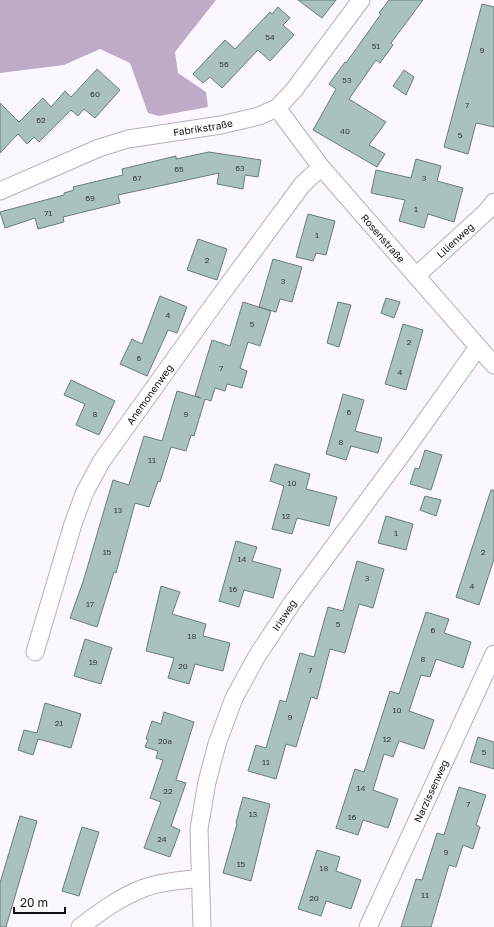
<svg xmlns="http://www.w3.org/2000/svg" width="494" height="927" font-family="'Golos Text',sans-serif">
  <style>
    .forest { fill: #bdabc7 }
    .building { fill: #a9c2bf; stroke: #667e7b }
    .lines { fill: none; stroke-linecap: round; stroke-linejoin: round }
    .minor-casing { stroke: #b8adbf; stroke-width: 19 }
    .minor { stroke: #fff; stroke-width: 17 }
    .labels { text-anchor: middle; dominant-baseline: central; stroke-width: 3; stroke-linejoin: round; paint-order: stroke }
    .number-label { font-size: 8px; fill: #373a3e }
    .street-label { font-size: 10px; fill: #110d13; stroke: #fff }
  </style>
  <rect width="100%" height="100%" fill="#fcf7fe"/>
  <path class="forest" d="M0 0H216L175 52 178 73 206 92 208 107 159 116 148 113 130 63 100 49 64 65 0 73Z"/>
  <path class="building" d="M298 0H336L322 18Z
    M389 0H423L391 43 393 45 380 63 376 60 349 99 386 122 369 145 385 154 377 167 313 130 336 89 329 84 345 62 346 63 381 14 379 13Z
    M482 4 494 7V127L476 123 468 154 444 147Z
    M278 7 290 18 283 25 294 35 270 61 258 50 222 88 210 77 203 83 193 74 225 40 235 49 270 12 272 14Z
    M97 69 120 90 95 118 84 109 78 116 71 110 39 142 34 137 27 144 18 134 0 153V103L19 122 43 98 51 107 65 91 71 97Z
    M404 70 414 77 406 95 393 86Z
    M209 152 261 160 258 177 245 175 243 189 217 184 219 173 118 195 120 203 63 217 64 222 38 229 35 218 5 228 0 212 64 195V193L74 190 73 187 123 175 122 169 176 156V159Z
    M416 159 441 166 437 181 463 188 454 222 428 214 424 228 399 221 405 200 371 193 376 170 411 178Z
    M308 214 335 221 326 255 316 253 313 261 296 257Z
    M198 239 227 249 217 280 187 270Z
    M273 259 302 267 292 302 280 299 276 312 259 307Z
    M160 296 187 307 177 333 168 330 147 376 120 364 132 339 142 344Z
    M386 298 400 302 394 318 381 313Z
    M243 302 271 311 260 346 248 342 240 368 247 371 242 388 227 384 225 391 215 388 211 401 205 399 194 436 191 435 186 451 171 447 160 482 158 481 149 507 135 503 116 573 114 572 97 627 70 618 83 582 113 480 129 485 144 436 162 441 177 391 201 398 195 396 212 340 230 346Z
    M338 302 351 305 339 347 327 343Z
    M403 324 423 330 406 390 385 384Z
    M71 380 115 401 99 435 76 425 85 404 64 395Z
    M343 394 364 400 355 431 382 438 378 453 351 446 346 460 326 454Z
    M425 450 442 455 431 490 410 484 415 468 419 469Z
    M275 464 310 474 306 489 337 497 329 526 297 518 292 534 272 529 284 486 270 481Z
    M491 490H494V559L479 605 456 597Z
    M425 496 441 500 436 516 420 510Z
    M386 516 413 524 406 550 378 543Z
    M236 541 257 547 252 561 281 569 273 598 244 590 239 607 219 601Z
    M357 561 384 569 373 608 359 604 345 653 330 649 317 699 311 697 296 747 286 744 276 779 248 771 256 745 266 748 280 700 286 702 300 653 314 657 328 607 343 611Z
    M161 586 180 592 172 614 206 624 203 636 230 643 223 671 195 664 189 684 168 678 174 658 146 651Z
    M426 612 449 619 444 633 471 642 463 668 436 659 430 677 421 675 409 711 434 720 424 749 399 741 393 757 384 754 373 790 398 799 388 828 363 820 358 835 336 828 355 769 364 772 390 691 399 694Z
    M85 639 112 648 101 684 74 676Z
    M45 703 81 714 71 748 38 739 33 755 18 750 24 730 37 733Z
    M164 712 194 722 176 780 186 783 171 826 180 830 170 857 144 848 161 802 150 798 163 760 156 758 158 751 145 747 148 740 146 739 152 721 161 724Z
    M478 737 494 742V769L470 762Z
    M459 787 486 795 476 825 480 827 473 849 463 845 456 867 449 865 431 927H401L416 879 422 880 437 833 444 835Z
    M243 797 270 804 251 881 223 873 237 824 236 823Z
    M20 816 37 821 6 927H0V883Z
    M82 827 99 832 79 896 62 891Z
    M317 850 340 857 336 871 361 880 351 909 326 901 321 916 298 909Z"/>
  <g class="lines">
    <defs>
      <g id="minor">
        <path id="s1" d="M277 108 321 167 494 365"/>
        <path id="s2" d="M0 191 99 148 128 139 221 125 259 116 277 108 294 90 361 0"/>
        <path id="s3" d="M416 276 486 212 494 202"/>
        <path id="s4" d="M35 652 73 524 84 494 101 462 214 304 302 185 321 167"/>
        <path d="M80 927C100 912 120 897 144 888 161 881 181 881 200 878"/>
        <path id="s5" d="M202 927 199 829 207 782 217 744 234 698 257 656 292 603 405 450 478 347"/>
        <path id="s6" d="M368 927 494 654"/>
      </g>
    </defs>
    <use href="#minor" class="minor-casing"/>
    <use href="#minor" class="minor"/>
  </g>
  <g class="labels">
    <g class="number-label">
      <text x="270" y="37">54</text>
      <text x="376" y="46">51</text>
      <text x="482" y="50">9</text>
      <text x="224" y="64">56</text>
      <text x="347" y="80">53</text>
      <text x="95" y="94">60</text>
      <text x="467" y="105">7</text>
      <text x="41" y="120">62</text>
      <text x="345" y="131">40</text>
      <text x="460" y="135">5</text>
      <text x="240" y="168">63</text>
      <text x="179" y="169">65</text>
      <text x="137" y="178">67</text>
      <text x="424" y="178">3</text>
      <text x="90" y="198">69</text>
      <text x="416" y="209">1</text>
      <text x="48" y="213">71</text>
      <text x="317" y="235">1</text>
      <text x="207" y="260">2</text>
      <text x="283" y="281">3</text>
      <text x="168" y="315">4</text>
      <text x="252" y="324">5</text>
      <text x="409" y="342">2</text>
      <text x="139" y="358">6</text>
      <text x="221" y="368">7</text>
      <text x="400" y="372">4</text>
      <text x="349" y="412">6</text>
      <text x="95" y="414">8</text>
      <text x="186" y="414">9</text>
      <text x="341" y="442">8</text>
      <text x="152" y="460">11</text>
      <text x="292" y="483">10</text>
      <text x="118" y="510">13</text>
      <text x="286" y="516">12</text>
      <text x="396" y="533">1</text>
      <text x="107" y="552">15</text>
      <text x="483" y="552">2</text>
      <text x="242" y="559">14</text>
      <text x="367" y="578">3</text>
      <text x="472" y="586">4</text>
      <text x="233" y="589">16</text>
      <text x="90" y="604">17</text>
      <text x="338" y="624">5</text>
      <text x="433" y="630">6</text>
      <text x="192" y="636">18</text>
      <text x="423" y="659">8</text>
      <text x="93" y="662">19</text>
      <text x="183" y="666">20</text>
      <text x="310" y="670">7</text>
      <text x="397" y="710">10</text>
      <text x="290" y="717">9</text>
      <text x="59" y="723">21</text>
      <text x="387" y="739">12</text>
      <text x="165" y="741">20a</text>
      <text x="484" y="752">5</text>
      <text x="266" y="762">11</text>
      <text x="361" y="788">14</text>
      <text x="168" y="791">22</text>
      <text x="468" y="804">7</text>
      <text x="253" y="814">13</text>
      <text x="352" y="817">16</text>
      <text x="162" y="839">24</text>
      <text x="446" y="852">9</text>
      <text x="241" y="864">15</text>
      <text x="324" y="868">18</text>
      <text x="425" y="895">11</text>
      <text x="314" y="898">20</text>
    </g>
    <g class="street-label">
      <text stroke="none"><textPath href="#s2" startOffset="214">Fabrikstraße</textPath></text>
      <text stroke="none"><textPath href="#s1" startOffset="168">Rosenstraße</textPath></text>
      <text stroke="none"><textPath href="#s3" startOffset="53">Lilienweg</textPath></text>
      <text stroke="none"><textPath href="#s4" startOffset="285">Anemonenweg</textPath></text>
      <text stroke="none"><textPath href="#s5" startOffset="331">Irisweg</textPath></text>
      <text stroke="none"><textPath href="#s6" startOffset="150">Narzissenweg</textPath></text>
    </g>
  </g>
  <path d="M14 907v6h51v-6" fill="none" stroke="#110d13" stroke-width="2"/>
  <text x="20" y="907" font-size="12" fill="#110d13" stroke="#ffffff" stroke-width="3" paint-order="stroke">20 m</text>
</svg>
